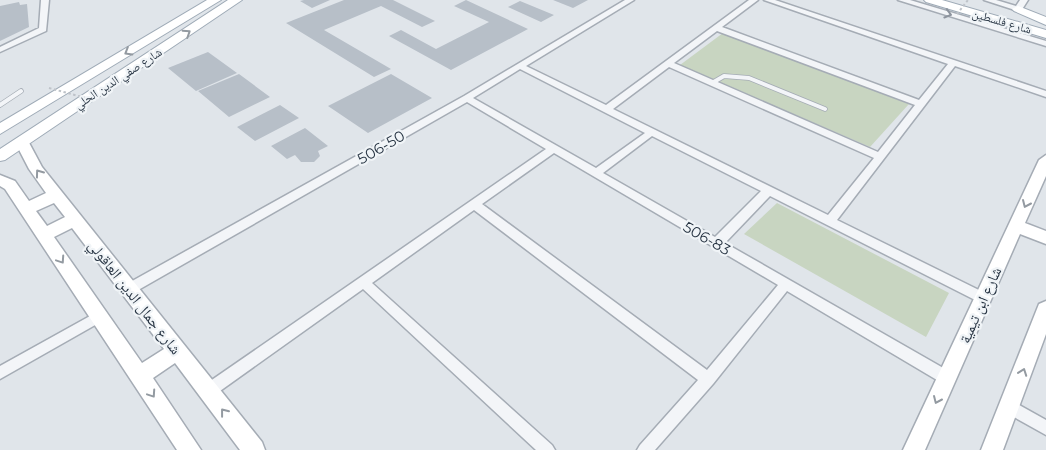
<svg xmlns="http://www.w3.org/2000/svg" width="1046" height="450" font-family="Montserrat,'Noto Naskh Arabic',sans-serif">
  <style>
    .green { fill: #c8d5c1 }
    .building { fill: #b7bfc8 }
    .lines { fill: none; stroke-linecap: round; stroke-linejoin: round }
    .lane-casing { stroke: #a5acb5; stroke-width: 5.5 }
    .street-casing { stroke: #a5acb5; stroke-width: 3 }
    .secondary-casing { stroke: #a5acb5; stroke-width: 3 }
    .primary-casing { stroke: #9fabb7; stroke-width: 2 }
    .lane { stroke: #f3f5f8; stroke-width: 4 }
    .street { fill: #f3f5f8; fill-rule: evenodd }
    .secondary { fill: #fff; fill-rule: evenodd }
    .primary { fill: #fff; fill-rule: evenodd }
    .path-bridge { stroke: #bec3c9; stroke-width: 2; stroke-dasharray: 2.5 2.5; stroke-linecap: butt }
    .oneway { stroke: #8d949e }
    .oneway2 { stroke: #939aa1 }
    .labels { text-anchor: middle; dominant-baseline: central; stroke-width: 4.5; stroke-linejoin: round; paint-order: stroke }
    .far-street-label { font-size: 12px; fill: #273443; stroke: #f0f4f7 }
    .street-label { font-size: 15px; fill: #273443; stroke: #f0f4f7 }
  </style>
  <rect width="100%" height="100%" fill="#e0e5ea"/>
  <path class="green" d="M723 33 909 104 870 147 680 65Z
    M777 203 949 293 926 337 744 234Z"/>
  <path class="building" d="M304 0H330L312 8 300 1Z
    M344 0H393L435 21 422 27 381 6 324 30 391 69 374 77 286 23Z
    M466 0 528 29 451 70 389 36 401 30 436 49 489 22 454 6Z
    M553 0H588L573 8Z
    M520 1 554 15 541 22 508 7Z
    M19 2 20 5 27 4 29 27 0 41V6Z
    M208 52 237 73 196 91 168 68Z
    M239 74 270 97 229 117 198 91Z
    M391 74 432 98 368 133 328 106Z
    M280 105 299 118 255 141 237 127Z
    M305 128 328 146 318 151 320 156 314 162H301L295 155 287 159 271 146Z"/>
  <g class="lines">
    <defs>
      <path id="lane" d="M712 83 724 76 749 78 825 109
        M0 105 21 91"/>
      <path id="street" d="M41 0H49L46 31 0 52V47L39 28Z
        M625 0H634L526 66 606 105 749 0H758L722 27 919 100 948 64 764 0H775L1046 91V97L955 66 837 220 987 294 989 298 987 302 983 303 979 302 770 196 725 243 952 373 954 378 952 383 947 384 942 383 787 291 713 384 655 450H637L640 445 698 380 474 210 372 283 552 445 555 450H536L363 289 213 396 208 398 203 396 201 391 203 386 546 149 467 102 133 293 129 294 125 293 123 289 125 285 464 96ZM717 31 915 105 878 152 674 63ZM669 67 874 158 828 215 613 109ZM520 69 645 133 596 168 473 98ZM652 136 761 191 715 237 603 173ZM554 153 778 285 707 370 482 204Z
        M898 0H910L1046 41V46Z
        M984 0H996L1016 6 1020 0H1028L1021 11H1018Z
        M99 311 104 312 105 316 104 320 0 379V366Z
        M1010 400 1046 420V435L1005 412 1003 407 1005 402Z"/>
      <path id="secondary" d="M22 138 27 139 42 167 262 442 265 450H240L175 363 153 378 201 450H177L5 189 0 186V175L15 181 29 201 46 193 29 169 15 142ZM54 203 65 217 47 226 36 211ZM72 228 164 349 142 363 54 237Z
        M1046 155V176L1025 223 1046 231V244L1020 234 925 450H903L1039 160Z
        M1046 301V334L1003 450H981L1037 309 1039 304Z"/>
      <path id="primary" d="M207 0H221L0 134V123Z
        M228 0H242L5 160 0 161V149Z
        M924 0H942L1046 30V38L926 2Z
        M1018 6 1046 17V25L1014 11 1012 9Z"/>
    </defs>
    <use href="#lane" class="lane-casing"/>
    <use href="#street" class="street-casing"/>
    <use href="#secondary" class="secondary-casing"/>
    <use href="#primary" class="primary-casing"/>
    <use href="#lane" class="lane"/>
    <use href="#street" class="street"/>
    <use href="#secondary" class="secondary"/>
    <use href="#primary" class="primary"/>
    <path class="path-bridge" d="M957 14 968 0
      M49 88 97 101"/>
  </g>
  <defs><path id="oneway-chevron" d="M-2-3.5L2.5 0L-2 3.5" fill="none" stroke-width="1.6" stroke-linecap="round" stroke-linejoin="round" transform="scale(1.25)"/></defs>
  <use class="oneway" href="#oneway-chevron" transform="translate(948 14) rotate(17)"/>
  <g class="oneway2">
    <use href="#oneway-chevron" transform="translate(187 33) rotate(-33)"/>
    <use href="#oneway-chevron" transform="translate(128 52) rotate(149)"/>
    <use href="#oneway-chevron" transform="translate(39 173) rotate(-126)"/>
    <use href="#oneway-chevron" transform="translate(1026 204) rotate(114)"/>
    <use href="#oneway-chevron" transform="translate(61 260) rotate(56)"/>
    <use href="#oneway-chevron" transform="translate(1023 372) rotate(-70)"/>
    <use href="#oneway-chevron" transform="translate(152 394) rotate(56)"/>
    <use href="#oneway-chevron" transform="translate(937 400) rotate(114)"/>
    <use href="#oneway-chevron" transform="translate(224 412) rotate(-128)"/>
  </g>
  <g class="labels">
    <g class="far-street-label">
      <text transform="translate(1002 21) rotate(16)">شارع فلسطين</text>
      <text transform="translate(118 78) rotate(-33)">شارع صفي الدين الحلي</text>
    </g>
    <g class="street-label">
      <text transform="translate(381 147) rotate(-30)">506-50</text>
      <text transform="translate(707 238) rotate(30)">506-83</text>
      <text transform="translate(135 297) rotate(52)">شارع جمال الدين العاقولي</text>
      <text transform="translate(980 305) rotate(-66)">شارع ابن تيمية</text>
    </g>
  </g>
</svg>
